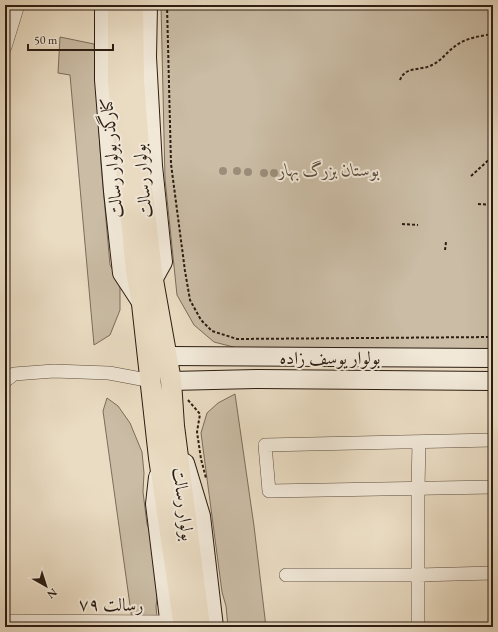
<svg xmlns="http://www.w3.org/2000/svg" width="498" height="632" font-family="'EB Garamond',Amiri,serif">
  <style>
    .green { fill: #cabca5; stroke: #7b6c5c }
    .lines { fill: none; stroke-linecap: round; stroke-linejoin: round }
    .street-casing { stroke: #5c4d3e; stroke-width: 14 }
    .secondary-casing { stroke: #2c1d12; stroke-width: 20 }
    .primary-casing { stroke: #2c1d12; stroke-width: 22 }
    .path { stroke: #2c1d12; stroke-width: 2; stroke-dasharray: 3 2; stroke-linecap: butt }
    .street { stroke: #f1e8d8; stroke-width: 13 }
    .secondary { stroke: #f1e8d8; stroke-width: 18 }
    .primary { stroke: #eadcc3; stroke-width: 20 }
    .tree { fill: #9b8d7a }
    .labels { text-anchor: middle; dominant-baseline: central; stroke-width: 4; stroke-linejoin: round; paint-order: stroke }
    .street-label { font-size: 18px; fill: #2c1d12; stroke: #f1e8d8 }
    .park-label { font-size: 18px; font-style: italic; fill: #5b4d3e; stroke: #f1e8d8 }
  </style>
  <rect width="100%" height="100%" fill="#eadcc3"/>
  <filter id="stains"><feTurbulence type="fractalNoise" baseFrequency=".005" numOctaves="4"/><feColorMatrix values="0 0 0 0 .2 0 0 0 0 .09 0 0 0 0 .02 0 0 0 .5 -.17"/></filter>
  <radialGradient id="worn" r=".72"><stop offset=".6" stop-color="#630" stop-opacity="0"/><stop offset="1" stop-color="#630" stop-opacity=".3"/></radialGradient>
  <path class="green" d="M161 5H493V350H245L214 342 194 325 177 295 165 179Z
    M60 37 94 44 101 164 110 265 120 282V310L110 335 94 345 70 75 58 73Z
    M235 394 254 526 266 627H228L226 606 222 592 201 433 207 413 218 403Z
    M107 398 118 406 130 423 142 452 144 473 143 492 147 524 153 540 158 590 156 607 158 627H133L103 411Z"/>
  <g class="lines">
    <defs>
      <path id="street" d="M5 47 18 5
        M5 381 14 374 54 371 109 373 152 381
        M493 440 265 445 269 491 493 487
        M286 575H418L493 573
        M5 621 169 622
        M418 627V488L419 442"/>
      <path id="secondary" d="M104 5V80L113 191 122 273 141 302
        M148 5 147 57 153 166 163 262 153 280
        M168 356 493 358
        M171 381 259 379 493 381
        M185 463 201 516 214 627
        M158 477 155 504 170 627"/>
      <path id="primary" d="M118 5V81L136 271 142 304 159 458 184 627
        M133 5 134 81 142 188 153 280 171 381 174 426 200 627"/>
    </defs>
    <use href="#street" class="street-casing"/>
    <use href="#secondary" class="secondary-casing"/>
    <use href="#primary" class="primary-casing"/>
    <path class="path" d="M167 5 171 164 185 271 190 300 201 320 212 331 237 339 493 337
      M473 5 493 6
      M400 80C405 66 421 71 432 65 441 61 447 52 454 47 465 38 480 36 493 34
      M471 176 493 156
      M478 204 493 205
      M402 224 418 225
      M445 250 446 242
      M188 400 200 414 197 432 201 459 206 478"/>
    <use href="#street" class="street"/>
    <use href="#secondary" class="secondary"/>
    <use href="#primary" class="primary"/>
  </g>
  <g class="tree">
    <circle cx="223" cy="171" r="4"/>
    <circle cx="237" cy="171" r="4"/>
    <circle cx="248" cy="172" r="4"/>
    <circle cx="264" cy="173" r="4"/>
    <circle cx="274" cy="173" r="4"/>
  </g>
  <g class="labels">
    <g class="street-label">
      <text transform="translate(111 158) rotate(-95)">کنارگذر بولوار رسالت</text>
      <text transform="translate(142 181) rotate(-95)">بولوار رسالت</text>
      <text x="330" y="357">بولوار یوسف زاده</text>
      <text transform="translate(184 504) rotate(83)">بولوار رسالت</text>
      <text transform="translate(111 604) rotate(1)">رسالت ۷۹</text>
    </g>
    <g class="park-label">
      <text x="329" y="169">بوستان بزرگ بهار</text>
    </g>
  </g>
  <rect width="498" height="632" fill="none" stroke="#eadcc3" stroke-width="20"/>
  <rect x="6" y="6" width="486" height="620" fill="none" stroke="#2c1d12" stroke-width="2"/>
  <rect x="10" y="10" width="478" height="612" fill="none" stroke="#2c1d12"/>
  <g transform="translate(46 586) rotate(141)" stroke="#f1e8d8" stroke-width="3" paint-order="stroke">
  <path d="M0-3L7 15L0 10L-7 15Z" fill="#2c1d12"/>
  <text y="-6" font-size="11" font-weight="bold" text-anchor="middle" fill="#2c1d12">N</text>
  </g>
  <path d="M28 44v6h85v-6" fill="none" stroke="#2c1d12" stroke-width="2"/>
  <text x="34" y="44" font-size="12" fill="#2c1d12" stroke="#f1e8d8" stroke-width="3" paint-order="stroke">50 m</text>
  <rect width="100%" height="100%" filter="url(#stains)"/>
  <rect width="100%" height="100%" fill="url(#worn)"/>
</svg>
